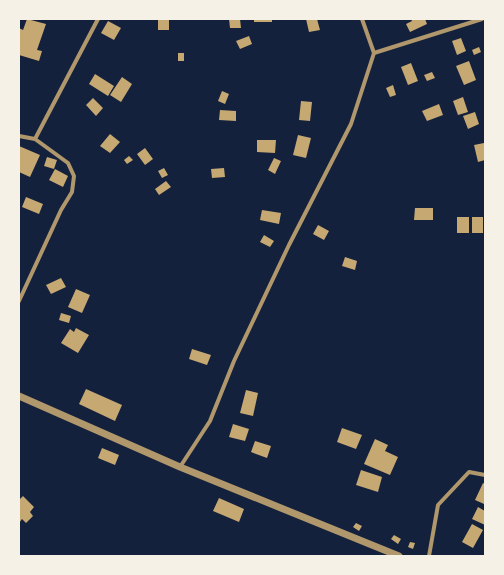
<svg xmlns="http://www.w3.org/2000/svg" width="504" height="575" font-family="'Zilla Slab',serif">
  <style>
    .building { fill: #c6a872 }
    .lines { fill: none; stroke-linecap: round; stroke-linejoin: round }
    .minor { stroke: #b1986c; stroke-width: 4 }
    .tertiary { stroke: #b1986c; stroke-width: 7 }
  </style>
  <rect width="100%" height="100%" fill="#14213d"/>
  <path class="building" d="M27 19 46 24 37 50 42 51 39 61 19 55V28L23 30Z
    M229 19H240L241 28H230Z
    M254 19H272V22H254Z
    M306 19H317L320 30 309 32Z
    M411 19H425L427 24 410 32 406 24 412 21Z
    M158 20H169V30H158Z
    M108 21 121 28 114 40 101 33Z
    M249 36 252 44 240 49 236 41Z
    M461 38 466 51 457 55 452 41Z
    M479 47 481 52 474 55 472 50Z
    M178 53H184V61H178Z
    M469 61 476 80 464 85 456 66Z
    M411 63 418 81 408 85 401 67Z
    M432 72 435 78 427 81 424 75Z
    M95 74 114 86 108 96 89 84Z
    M122 77 132 84 121 102 110 95Z
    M393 85 396 95 390 97 386 88Z
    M222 91 229 94 225 104 218 101Z
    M463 97 468 112 458 115 453 101Z
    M93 98 103 108 96 116 86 105Z
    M301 101 312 102 310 121 299 120Z
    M439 104 443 115 427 121 422 111Z
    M220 110 236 111V121L219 120Z
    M475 112 479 124 468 129 463 116Z
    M110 134 120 142 110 153 100 146Z
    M298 135 311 138 306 158 293 155Z
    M257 140H276L275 153 257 152Z
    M484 143 485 160 478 162 474 145Z
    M19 146 40 155 30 177 19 172Z
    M145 148 153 159 145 165 137 154Z
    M129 156 133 160 127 164 124 160Z
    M47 157 57 160 54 169 44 166Z
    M274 158 281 161 275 174 268 170Z
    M164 168 168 175 162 178 158 171Z
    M224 168 225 177 212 178 211 169Z
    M55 169 68 176 63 187 49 180Z
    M166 181 171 187 159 195 155 189Z
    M26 197 43 204 39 214 22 207Z
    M415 208H433V220H414Z
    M262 210 281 213 279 224 260 220Z
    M457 217H469V233H457Z
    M472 217H483V233H472Z
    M318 225 329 231 324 240 313 234Z
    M264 235 274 241 270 247 260 242Z
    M345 257 357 261 355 270 342 266Z
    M61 278 66 287 51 294 46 285Z
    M76 289 90 295 82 313 68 307Z
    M61 313 71 316 69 323 59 320Z
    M76 328 89 335 78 353 61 343 70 329 74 332Z
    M192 349 211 355 207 365 189 359Z
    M86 389 122 405 115 421 79 404Z
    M246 390 258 393 253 416 240 413Z
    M233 424 249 429 245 441 229 437Z
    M342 428 362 435 356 449 337 442Z
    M375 439 388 445 385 451 398 457 390 475 364 464Z
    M255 441 271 446 267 458 251 452Z
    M102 448 119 455 115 465 98 458Z
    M361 470 382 477 378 492 356 485Z
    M483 483 485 484 484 504 475 500Z
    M23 496 34 507 30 512 33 516 26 523 22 519 19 523V500Z
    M219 498 244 509 239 522 213 511Z
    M478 507 485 511V525L472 519Z
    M356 523 362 526 359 531 353 527Z
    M472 524 483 530 473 548 462 542Z
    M394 535 401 539 398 544 391 539Z
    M410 542 415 543 413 549 408 547Z"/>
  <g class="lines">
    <path class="minor" d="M362 19 374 53 482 19
      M19 136 35 139 98 19
      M19 301 61 210 72 192 74 176 68 163 35 139
      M180 467 210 421 234 361 289 245 351 124 374 53
      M429 556 438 505 469 472 485 475"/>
    <path class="tertiary" d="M19 396 180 467 399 556"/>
  </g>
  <rect width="504" height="575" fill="none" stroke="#f6f1e7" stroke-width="40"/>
</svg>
